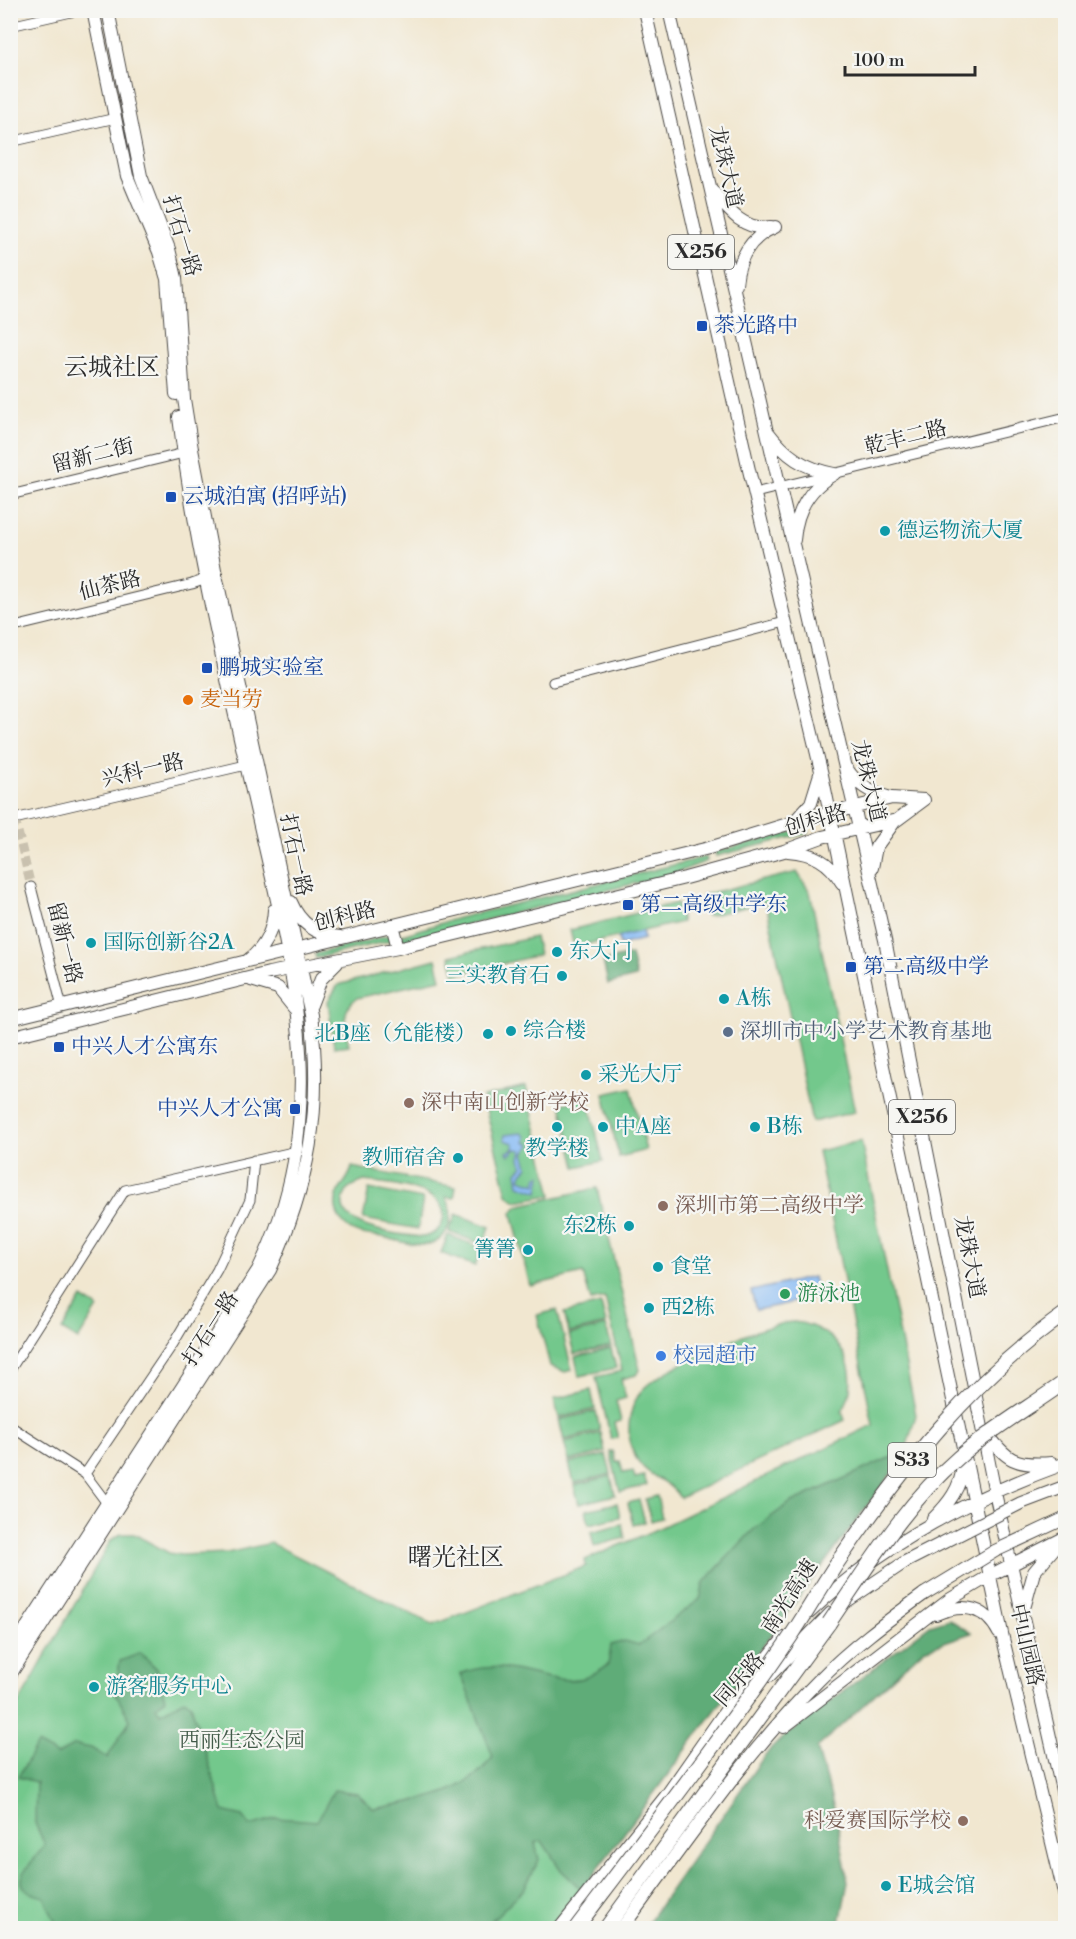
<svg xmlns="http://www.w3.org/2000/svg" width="1076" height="1939" font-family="'Libre Bodoni','Noto Serif SC',serif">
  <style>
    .green { fill: #73c88c; stroke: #4f7a5c; stroke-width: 1.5; fill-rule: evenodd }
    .forest { fill: #5eac78; stroke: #446c52; stroke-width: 1.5 }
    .water { fill: #86baf4; stroke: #587290; stroke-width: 1.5 }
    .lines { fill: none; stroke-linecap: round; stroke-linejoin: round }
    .minor-tunnel { stroke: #c9c1af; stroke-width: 9; stroke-dasharray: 9 4.5; stroke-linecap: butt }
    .minor-casing { stroke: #494744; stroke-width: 11 }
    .major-casing { stroke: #494744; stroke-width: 14 }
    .highway-casing { stroke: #494744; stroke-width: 16 }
    .minor { stroke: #fff; stroke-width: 9 }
    .major { stroke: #fff; stroke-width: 12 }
    .highway { stroke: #fff; stroke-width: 14 }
    .major-bridge-casing { stroke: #494744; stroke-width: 14; stroke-linecap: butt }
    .highway-bridge-casing { stroke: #494744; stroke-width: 16; stroke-linecap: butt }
    .major-bridge { stroke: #fff; stroke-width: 12 }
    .highway-bridge { stroke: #fff; stroke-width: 14 }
    .transit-dot { fill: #1a4fb4; stroke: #f6f6f2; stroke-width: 2 }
    .culture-dot { fill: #0f9aa8; stroke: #f6f6f2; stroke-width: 2 }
    .food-dot { fill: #e8710a; stroke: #f6f6f2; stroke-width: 2 }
    .service-dot { fill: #5c6f8a; stroke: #f6f6f2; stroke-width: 2 }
    .education-dot { fill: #8d6e63; stroke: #f6f6f2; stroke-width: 2 }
    .leisure-dot { fill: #2e9e5b; stroke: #f6f6f2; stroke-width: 2 }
    .shop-dot { fill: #3f7fe0; stroke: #f6f6f2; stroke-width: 2 }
    .labels { text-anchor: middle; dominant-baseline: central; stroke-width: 4.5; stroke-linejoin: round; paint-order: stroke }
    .shield { fill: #f6f6f2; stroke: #686867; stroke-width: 1.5 }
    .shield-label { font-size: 20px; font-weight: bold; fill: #2b2b2b }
    .street-label { font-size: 21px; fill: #2b2b2b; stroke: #f6f6f2 }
    .transit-label { font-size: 21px; fill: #164399; stroke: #f6f6f2; text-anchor: start }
    .culture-label { font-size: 21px; fill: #0d838f; stroke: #f6f6f2; text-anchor: start }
    .food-label { font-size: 21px; fill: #c56008; stroke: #f6f6f2; text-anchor: start }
    .service-label { font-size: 21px; fill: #4e5e75; stroke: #f6f6f2; text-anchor: start }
    .education-label { font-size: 21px; fill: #785e54; stroke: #f6f6f2; text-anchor: start }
    .leisure-label { font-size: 21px; fill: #27864d; stroke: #f6f6f2; text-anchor: start }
    .shop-label { font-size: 21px; fill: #366cbe; stroke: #f6f6f2; text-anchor: start }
    .park-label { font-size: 21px; fill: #415a48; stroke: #f6f6f2 }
    .quarter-label { font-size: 24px; fill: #2b2b2b; stroke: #f6f6f2 }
  </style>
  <rect width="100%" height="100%" fill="#f6f6f2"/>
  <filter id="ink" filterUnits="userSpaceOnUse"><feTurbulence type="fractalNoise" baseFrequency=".0167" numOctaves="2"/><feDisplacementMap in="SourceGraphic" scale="12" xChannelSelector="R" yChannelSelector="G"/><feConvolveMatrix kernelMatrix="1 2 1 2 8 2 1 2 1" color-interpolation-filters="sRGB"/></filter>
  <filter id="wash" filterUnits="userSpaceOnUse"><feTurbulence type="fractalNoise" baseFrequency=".008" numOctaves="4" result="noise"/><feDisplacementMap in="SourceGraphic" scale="24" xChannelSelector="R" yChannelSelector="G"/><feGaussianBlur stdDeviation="1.35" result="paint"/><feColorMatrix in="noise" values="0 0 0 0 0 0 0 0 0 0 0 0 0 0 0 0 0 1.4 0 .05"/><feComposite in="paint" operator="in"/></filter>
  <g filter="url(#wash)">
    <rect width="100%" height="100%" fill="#f1e7d0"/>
    <path class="green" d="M808 828 809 833 716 856 715 852Z
      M706 857 707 861 673 874 400 941 399 936 458 918Z
      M797 872 810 892 855 1112 812 1122 766 902 707 916 702 895Z
      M677 903 682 922 574 947 570 930Z
      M391 935 393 940 316 958 315 954Z
      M535 937 539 955 455 975 450 956Z
      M436 959 441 979 357 998C340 1010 345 1027 349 1045L334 1047 328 1001 338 985Z
      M526 1087 552 1195 516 1201 507 1194 483 1097Z
      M631 1088 646 1150 619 1157 604 1094Z
      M588 1098 603 1161 576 1167 561 1104Z
      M861 1141 916 1415 904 1456 582 1890 550 1928H11V1717L111 1540 121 1534H134L169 1553 181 1555 227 1553 271 1543 433 1625 586 1566 585 1560 653 1531 873 1425 818 1151Z
      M352 1167 456 1187 454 1198 446 1197C457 1217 448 1244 423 1245 410 1245 395 1240 382 1237 370 1235 356 1235 347 1227 341 1222 337 1215 336 1208 333 1190 349 1182 352 1167ZM364 1181C386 1183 451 1188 443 1220 441 1230 432 1235 423 1237 400 1235 318 1227 350 1187Z
      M597 1188 640 1370 636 1375 621 1379 626 1398 616 1401 621 1421 614 1423 618 1438 611 1439 596 1377 622 1371 605 1298 591 1301 583 1273 530 1286 512 1213 517 1206Z
      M369 1189 423 1199 418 1229 363 1219Z
      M456 1214 490 1227 483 1244 449 1232Z
      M448 1235 482 1248 475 1266 441 1253Z
      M82 1298 98 1308 78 1340 62 1330Z
      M601 1304 606 1324 569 1333 564 1313Z
      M557 1310 572 1370 565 1372 550 1366 537 1315Z
      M794 1322C840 1327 865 1372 842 1412L845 1420 680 1498C667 1476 641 1479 631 1446 626 1427 630 1404 643 1389 663 1368 764 1322 794 1322Z
      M606 1326 611 1346 574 1354 569 1335Z
      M611 1348 616 1368 579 1376 575 1357Z
      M591 1390 595 1409 559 1418 554 1399Z
      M596 1411 600 1431 564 1440 559 1420Z
      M601 1433 605 1452 569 1461 564 1442Z
      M613 1451 616 1462 620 1461 623 1473 633 1471 635 1478 644 1476 647 1485 620 1492 610 1452Z
      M606 1455 611 1474 574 1483 569 1463Z
      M611 1476 615 1495 579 1504 574 1485Z
      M657 1496 662 1518 651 1521 645 1499Z
      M639 1500 645 1522 633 1525 628 1503Z
      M617 1503 620 1517 589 1524 586 1510Z
      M622 1524 625 1538 594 1546 591 1532Z"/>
    <path class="forest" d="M631 955 636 977 608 984 603 961Z
      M904 1456 582 1890 561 1870 542 1841 535 1843 539 1860 524 1889 484 1928H58L44 1897C3 1887 28 1868 45 1845L35 1823 36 1782 18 1777 37 1744 57 1755 74 1745 91 1748 107 1758 130 1720 115 1693 120 1661 141 1653 156 1668 165 1699 156 1707 160 1713 184 1700 191 1704 223 1811 242 1816 250 1826 277 1818 317 1821 334 1790 357 1793 374 1809C421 1799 461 1798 493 1757L461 1674C504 1653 548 1690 587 1677 594 1674 601 1669 608 1665L611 1645 625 1641 639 1645 700 1599 704 1582 753 1530 790 1503 889 1458Z
      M949 1619 971 1633 924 1649 817 1748 837 1819 848 1882 839 1928H644L765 1755 781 1739 930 1625Z"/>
    <path class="water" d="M642 931 644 939 620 945 618 937Z
      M522 1133 526 1137 525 1142 531 1145 524 1153 528 1167 522 1173 520 1179 536 1184 538 1176 541 1175 538 1192 519 1185 517 1172 523 1166 520 1159 522 1150 516 1149 509 1155 507 1152 514 1149V1143L504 1140 505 1135Z
      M813 1277 818 1297 756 1310 751 1291Z"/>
  </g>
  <g filter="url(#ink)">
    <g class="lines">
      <path class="minor-tunnel" d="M15 819 31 887"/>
      <defs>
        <path id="minor" d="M10 26 80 10
          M10 142 116 118
          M755 493 1066 417
          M10 495 184 453
          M10 628 192 584 212 577
          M553 682 785 622
          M10 803 15 819
          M10 820 246 765 249 771
          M31 887 62 1007
          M10 1370 125 1190 297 1151
          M10 1426 85 1474 106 1502
          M85 1474 173 1344 217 1270 250 1200 254 1160"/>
        <path id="major" d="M93 10 127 176 159 252 167 279 176 394
          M645 10 749 470 822 775 1004 1643 1066 1901
          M669 10 885 940 995 1493 1066 1808
          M713 191C728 210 743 231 771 227
          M736 285C738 259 750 237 775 227
          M767 431C786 456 803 468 834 474
          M794 540C796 512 809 488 834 474
          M847 769C857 785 870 793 888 797
          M795 821 811 803 820 774
          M788 851C813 853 829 861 842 883
          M872 868 876 847 895 821
          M290 905 291 902C300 924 317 935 340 937
          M392 925 398 948
          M247 961C265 948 273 931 274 910
          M251 980 278 988 294 1008
          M311 1005 321 979 337 963
          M10 1019 709 848 791 823 892 798 924 800
          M10 1037 269 973 398 948 685 878 784 851 822 837 897 820 924 800
          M985 1431C1007 1461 1015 1466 1052 1463
          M933 1519C949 1503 961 1488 963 1465
          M847 1601 905 1562
          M1025 1605 1034 1572 1056 1546
          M809 1613C881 1544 972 1497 1066 1463
          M936 1614C963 1603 985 1606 999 1633
          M10 1653 258 1270C339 1107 287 949 250 782 223 662 194 540 179 417
          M10 1675 270 1270C309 1185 323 1109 311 1015L216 575 192 449 184 399 176 278 169 249 141 176 108 10
          M769 1676 831 1613
          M784 1727 949 1600 991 1575 1066 1537
          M666 1796 729 1706 784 1638
          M560 1928 670 1791
          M622 1928C685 1844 744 1755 818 1681 850 1648 887 1621 924 1594"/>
        <path id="highway" d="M606 1928 829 1623"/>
      </defs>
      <use href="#minor" class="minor-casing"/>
      <use href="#major" class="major-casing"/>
      <use href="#highway" class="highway-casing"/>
      <use href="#minor" class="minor"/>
      <use href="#major" class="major"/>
      <use href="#highway" class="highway"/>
      <defs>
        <path id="major-bridge" d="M905 1562 1021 1503 1066 1486
          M924 1594 995 1551 1066 1518"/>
        <path id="highway-bridge" d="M829 1623C868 1566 905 1504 958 1458 991 1429 1030 1407 1066 1381
          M576 1928C649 1832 723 1736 791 1636 807 1612 821 1587 837 1563 901 1469 971 1380 1066 1313"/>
      </defs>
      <use href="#major-bridge" class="major-bridge-casing"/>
      <use href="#highway-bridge" class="highway-bridge-casing"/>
      <use href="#major-bridge" class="major-bridge"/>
      <use href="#highway-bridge" class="highway-bridge"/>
    </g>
  </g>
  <g class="transit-dot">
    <rect x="696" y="320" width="12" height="12" rx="3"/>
    <rect x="165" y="491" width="12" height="12" rx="3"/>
    <rect x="201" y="662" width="12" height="12" rx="3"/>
    <rect x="622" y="899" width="12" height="12" rx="3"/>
    <rect x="845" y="961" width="12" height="12" rx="3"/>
    <rect x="53" y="1041" width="12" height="12" rx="3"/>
    <rect x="289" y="1103" width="12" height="12" rx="3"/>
  </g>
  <g class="culture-dot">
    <circle cx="885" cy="531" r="6"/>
    <circle cx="91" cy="943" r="6"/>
    <circle cx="557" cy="952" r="6"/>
    <circle cx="562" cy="976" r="6"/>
    <circle cx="724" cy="999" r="6"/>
    <circle cx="511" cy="1031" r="6"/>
    <circle cx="488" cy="1034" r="6"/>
    <circle cx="586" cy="1075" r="6"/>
    <circle cx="557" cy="1127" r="6"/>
    <circle cx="603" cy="1127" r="6"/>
    <circle cx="755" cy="1127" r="6"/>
    <circle cx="458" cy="1158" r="6"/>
    <circle cx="629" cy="1226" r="6"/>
    <circle cx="528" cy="1250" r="6"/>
    <circle cx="658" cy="1267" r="6"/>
    <circle cx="649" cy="1308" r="6"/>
    <circle cx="94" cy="1687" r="6"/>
    <circle cx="886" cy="1886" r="6"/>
  </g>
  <circle class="food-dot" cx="188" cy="700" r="6"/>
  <circle class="service-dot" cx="728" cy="1032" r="6"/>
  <g class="education-dot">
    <circle cx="409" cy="1103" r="6"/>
    <circle cx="663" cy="1206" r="6"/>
    <circle cx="963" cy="1821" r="6"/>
  </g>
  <circle class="leisure-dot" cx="785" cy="1294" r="6"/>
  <circle class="shop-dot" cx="661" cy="1356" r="6"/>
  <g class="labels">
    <g class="shield">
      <rect x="668" y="235" width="66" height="34" rx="4.5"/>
      <rect x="889" y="1100" width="66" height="34" rx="4.5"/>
      <rect x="888" y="1443" width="48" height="34" rx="4.5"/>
    </g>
    <g class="shield-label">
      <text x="701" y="252">X256</text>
      <text x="922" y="1117">X256</text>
      <text x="912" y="1460">S33</text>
    </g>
    <g class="street-label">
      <text transform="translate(725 167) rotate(77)">龙珠大道</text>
      <text transform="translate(181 236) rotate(73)">打石一路</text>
      <text transform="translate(906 438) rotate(-14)">乾丰二路</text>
      <text transform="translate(93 456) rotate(-14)">留新二街</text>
      <text transform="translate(110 586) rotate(-14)">仙茶路</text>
      <text transform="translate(143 771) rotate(-13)">兴科一路</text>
      <text transform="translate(868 781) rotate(76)">龙珠大道</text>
      <text transform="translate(816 821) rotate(-16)">创科路</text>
      <text transform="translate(295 855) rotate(78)">打石一路</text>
      <text transform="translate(345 917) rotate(-14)">创科路</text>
      <text transform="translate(64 943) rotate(76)">留新一路</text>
      <text transform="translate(969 1257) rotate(79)">龙珠大道</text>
      <text transform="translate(211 1329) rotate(-57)">打石一路</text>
      <text transform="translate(790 1597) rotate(-57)">南光高速</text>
      <text transform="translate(1026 1645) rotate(77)">中山园路</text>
      <text transform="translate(740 1680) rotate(-49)">同乐路</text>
    </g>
    <g class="transit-label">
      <text x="714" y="326">茶光路中</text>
      <text x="183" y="497">云城泊寓 (招呼站)</text>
      <text x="219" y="668">鹏城实验室</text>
      <text x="640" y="905">第二高级中学东</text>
      <text x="863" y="967">第二高级中学</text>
      <text x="71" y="1047">中兴人才公寓东</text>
      <text x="283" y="1109" text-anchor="end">中兴人才公寓</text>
    </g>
    <g class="culture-label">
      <text x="897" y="531">德运物流大厦</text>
      <text x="103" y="943">国际创新谷2A</text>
      <text x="569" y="952">东大门</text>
      <text x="550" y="976" text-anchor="end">三实教育石</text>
      <text x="736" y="999">A栋</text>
      <text x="523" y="1031">综合楼</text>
      <text x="476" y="1034" text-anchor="end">北B座（允能楼）</text>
      <text x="598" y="1075">采光大厅</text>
      <text x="615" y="1127">中A座</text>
      <text x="767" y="1127">B栋</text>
      <text x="557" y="1149" text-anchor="middle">教学楼</text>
      <text x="446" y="1158" text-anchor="end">教师宿舍</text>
      <text x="617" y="1226" text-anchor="end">东2栋</text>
      <text x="516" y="1250" text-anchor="end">箐箐</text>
      <text x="670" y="1267">食堂</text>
      <text x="661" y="1308">西2栋</text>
      <text x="106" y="1687">游客服务中心</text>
      <text x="898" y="1886">E城会馆</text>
    </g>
    <g class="food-label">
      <text x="200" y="700">麦当劳</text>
    </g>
    <g class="service-label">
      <text x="740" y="1032">深圳市中小学艺术教育基地</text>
    </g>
    <g class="education-label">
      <text x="421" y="1103">深中南山创新学校</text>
      <text x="675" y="1206">深圳市第二高级中学</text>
      <text x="951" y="1821" text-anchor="end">科爱赛国际学校</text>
    </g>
    <g class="leisure-label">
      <text x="797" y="1294">游泳池</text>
    </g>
    <g class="shop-label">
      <text x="673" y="1356">校园超市</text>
    </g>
    <g class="park-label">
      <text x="242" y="1741">西丽生态公园</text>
    </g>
    <g class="quarter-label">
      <text x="112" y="368">云城社区</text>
      <text x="456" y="1558">曙光社区</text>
    </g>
  </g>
  <rect width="1076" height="1939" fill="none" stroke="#f6f6f2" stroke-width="36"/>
  <path d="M845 66v9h130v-9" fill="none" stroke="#2b2b2b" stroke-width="3"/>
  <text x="854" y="66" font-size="18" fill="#2b2b2b" stroke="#f6f6f2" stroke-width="4.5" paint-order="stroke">100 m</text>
</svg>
